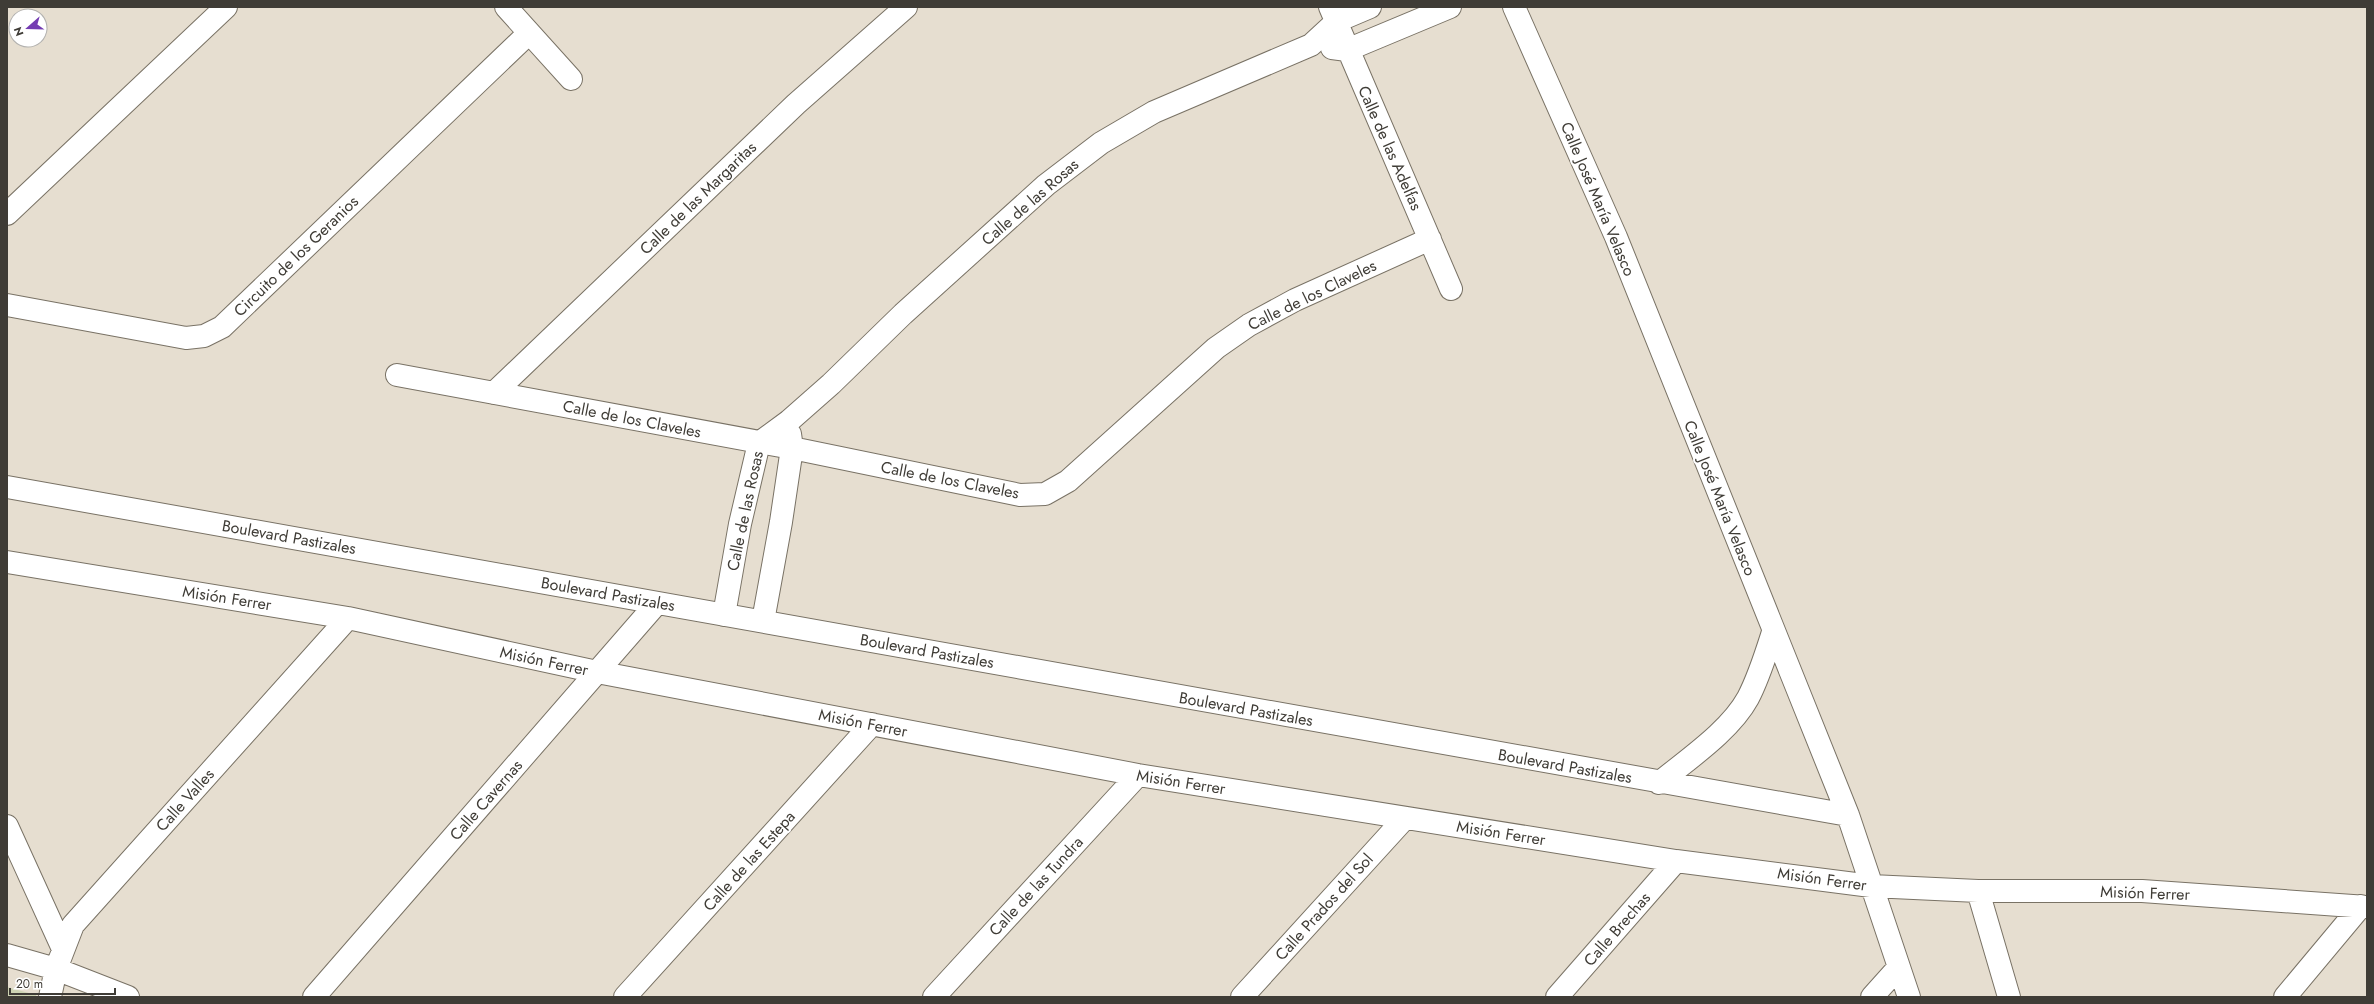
<svg xmlns="http://www.w3.org/2000/svg" width="2374" height="1004" font-family="Jost,sans-serif">
  <style>
    .green { fill: #cdd3b3 }
    .lines { fill: none; stroke-linecap: round; stroke-linejoin: round }
    .minor-casing { stroke: #797265; stroke-width: 24 }
    .minor { stroke: #fff; stroke-width: 22 }
    .labels { text-anchor: middle; dominant-baseline: central; stroke-width: 4; stroke-linejoin: round; paint-order: stroke }
    .street-label { font-size: 16px; fill: #3f3c36; stroke: #fff }
  </style>
  <rect width="100%" height="100%" fill="#e6ded0"/>
  <path class="green" d="M7 987 36 995V997H7Z"/>
  <g class="lines">
    <defs>
      <path id="minor" d="M506 7 571 79
        M1330 7 1451 289
        M1514 7 1616 237 1848 815 1909 997
        M1332 48 1347 50 1450 7
        M7 214 226 7
        M7 305 186 338 204 336 222 327 529 33
        M397 375 792 448 1020 495 1045 494 1068 481 1216 348 1249 325 1295 300 1430 239
        M494 393 796 104 906 7
        M7 487 1848 815
        M7 562 348 618 597 672 1138 775 1676 861 1871 886 1978 891H2142L2367 907
        M724 615 740 524 759 443 789 421 831 384 903 314 1046 185 1101 143 1154 112 1311 45 1337 21 1370 7
        M763 621 781 522 792 448 790 434
        M1659 783C1688 759 1730 731 1748 698 1759 677 1766 654 1773 632
        M7 826 63 949
        M1978 891 2009 997
        M7 955 56 969 128 997
        M50 997 56 969 73 925 348 618
        M314 997 657 603
        M625 997 872 724
        M934 997 1138 775
        M1242 997 1405 818
        M1557 997 1676 861
        M1872 997 1898 968
        M2285 997 2361 906"/>
    </defs>
    <use href="#minor" class="minor-casing"/>
    <use href="#minor" class="minor"/>
  </g>
  <g class="labels">
    <g class="street-label">
      <text transform="translate(1390 148) rotate(66)">Calle de las Adelfas</text>
      <text transform="translate(698 198) rotate(-44)">Calle de las Margaritas</text>
      <text transform="translate(1598 199) rotate(67)">Calle José María Velasco</text>
      <text transform="translate(1030 202) rotate(-41)">Calle de las Rosas</text>
      <text transform="translate(296 256) rotate(-44)">Circuito de los Geranios</text>
      <text transform="translate(1312 295) rotate(-26)">Calle de los Claveles</text>
      <text transform="translate(632 419) rotate(11)">Calle de los Claveles</text>
      <text transform="translate(950 480) rotate(11)">Calle de los Claveles</text>
      <text transform="translate(1720 498) rotate(68)">Calle José María Velasco</text>
      <text transform="translate(745 511) rotate(-78)">Calle de las Rosas</text>
      <text transform="translate(289 537) rotate(10)">Boulevard Pastizales</text>
      <text transform="translate(608 594) rotate(10)">Boulevard Pastizales</text>
      <text transform="translate(227 598) rotate(9)">Misión Ferrer</text>
      <text transform="translate(927 651) rotate(10)">Boulevard Pastizales</text>
      <text transform="translate(544 661) rotate(12)">Misión Ferrer</text>
      <text transform="translate(1246 709) rotate(10)">Boulevard Pastizales</text>
      <text transform="translate(863 723) rotate(11)">Misión Ferrer</text>
      <text transform="translate(1565 766) rotate(10)">Boulevard Pastizales</text>
      <text transform="translate(1181 782) rotate(9)">Misión Ferrer</text>
      <text transform="translate(185 800) rotate(-48)">Calle Valles</text>
      <text transform="translate(486 800) rotate(-49)">Calle Cavernas</text>
      <text transform="translate(1501 833) rotate(9)">Misión Ferrer</text>
      <text transform="translate(749 861) rotate(-48)">Calle de las Estepa</text>
      <text transform="translate(1822 879) rotate(8)">Misión Ferrer</text>
      <text transform="translate(1036 886) rotate(-47)">Calle de las Tundra</text>
      <text transform="translate(2145 893) rotate(2)">Misión Ferrer</text>
      <text transform="translate(1324 907) rotate(-48)">Calle Prados del Sol</text>
      <text transform="translate(1617 929) rotate(-49)">Calle Brechas</text>
    </g>
  </g>
  <rect width="2374" height="1004" fill="none" stroke="#3f3c36" stroke-width="16"/>
  <g transform="translate(28 28) rotate(250)"><circle r="19" fill="#ffffff" stroke="#b2b1af"/>
  <path d="M0-3L7 15L0 10L-7 15Z" fill="#743cb2"/>
  <text y="-6" font-size="11" font-weight="bold" text-anchor="middle" fill="#3f3c36">N</text>
  </g>
  <path d="M10 988v6h105v-6" fill="none" stroke="#3f3c36" stroke-width="2"/>
  <text x="16" y="988" font-size="12" fill="#3f3c36" stroke="#ffffff" stroke-width="3" paint-order="stroke">20 m</text>
</svg>
